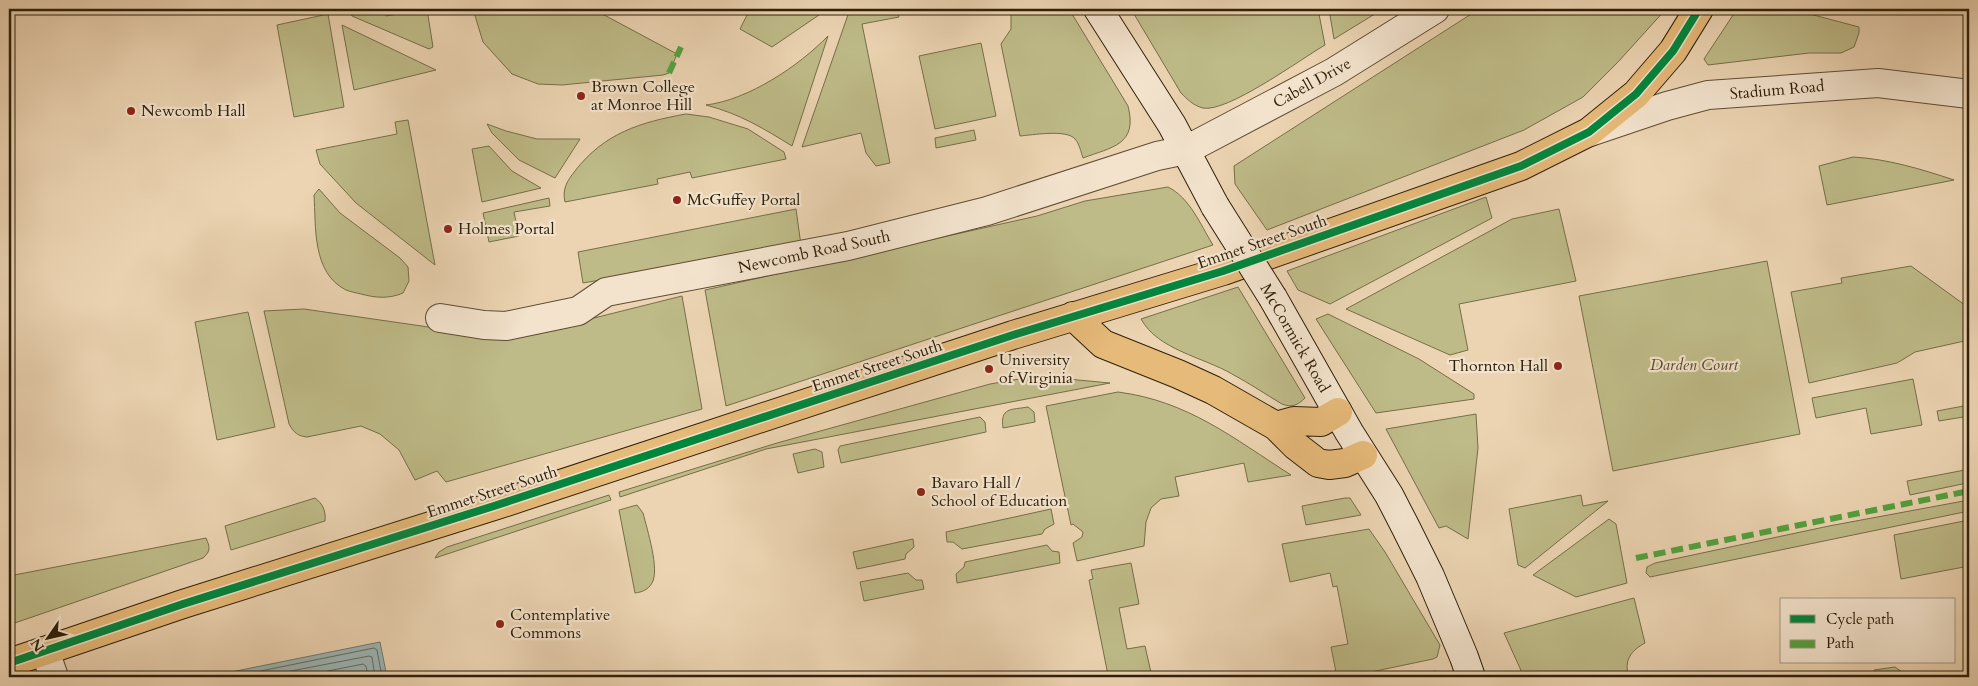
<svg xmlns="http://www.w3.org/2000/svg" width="1978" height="686" font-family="Cardo,serif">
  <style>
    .green { fill: #bebb88; stroke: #766e49 }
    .water { fill: #9cb6b6; stroke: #707a71 }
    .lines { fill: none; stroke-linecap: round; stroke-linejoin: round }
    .shore { stroke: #666b60; stroke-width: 1 }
    .street-casing { stroke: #5e4d34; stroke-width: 30 }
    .secondary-casing { stroke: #2f200a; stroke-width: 30 }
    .primary-casing { stroke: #2f200a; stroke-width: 30 }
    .street { stroke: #f3e3cd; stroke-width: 28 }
    .secondary { stroke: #f3e3cd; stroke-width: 28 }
    .primary { stroke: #e6ba79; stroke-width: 28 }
    .secondary-bridge-casing { stroke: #2f200a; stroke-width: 30; stroke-linecap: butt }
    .secondary-bridge { stroke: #f3e3cd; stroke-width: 28 }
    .quiet { stroke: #52a23e; stroke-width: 6; stroke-dasharray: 12 6; stroke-linecap: butt }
    .cycleway-casing { stroke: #f3e3cd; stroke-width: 11 }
    .cycleway { stroke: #00873e; stroke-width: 8 }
    .poi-dot { fill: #8f2418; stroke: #f3e3cd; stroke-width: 2 }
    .labels { text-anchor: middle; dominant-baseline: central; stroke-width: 4.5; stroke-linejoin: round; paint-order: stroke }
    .street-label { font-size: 16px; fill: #2f200a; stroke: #f3e3cd }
    .poi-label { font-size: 16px; fill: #2f200a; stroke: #f3e3cd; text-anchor: start }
    .park-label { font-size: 16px; font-style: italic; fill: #53472a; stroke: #f3e3cd }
  </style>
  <rect width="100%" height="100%" fill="#ecd4b2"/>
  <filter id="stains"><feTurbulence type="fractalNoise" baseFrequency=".004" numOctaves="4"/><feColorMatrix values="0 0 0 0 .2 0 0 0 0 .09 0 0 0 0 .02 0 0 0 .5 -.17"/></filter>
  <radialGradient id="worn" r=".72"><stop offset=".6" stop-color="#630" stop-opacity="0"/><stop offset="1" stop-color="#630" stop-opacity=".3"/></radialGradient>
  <path class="green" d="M355 9H384L386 16 427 9 433 47 429 49 352 16 349 10Z
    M473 9H593L677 54 669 73 663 75 562 85 538 84 512 74 483 42Z
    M750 9H824L819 15 772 47 740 29Z
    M850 9H897L899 17 862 24 890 163 876 166 866 153 861 133 802 147Z
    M1011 9H1069L1128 106C1138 145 1112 147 1083 158 1081 152 1079 143 1075 139 1067 129 1032 135 1020 136L1001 44 1011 29Z
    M1131 9H1318L1325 45C1301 59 1227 113 1203 108 1194 106 1187 99 1181 93Z
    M1329 9H1383L1334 39Z
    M1479 9H1666L1618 62 1583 97 1524 130 1267 230 1235 184 1234 166Z
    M1737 9H1791L1859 27V33L1854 47 1841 53H1809L1708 65 1704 59Z
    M328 14 344 107 294 117 277 25Z
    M342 25 436 70 354 90Z
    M828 36 792 146C763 128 740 114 706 105 748 100 799 66 828 36Z
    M981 43 996 116 935 129 919 56Z
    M686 114 709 117 748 129 784 152 786 159 692 178 690 172 657 179 658 184 565 202C562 189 567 181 575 171 604 133 641 122 686 114Z
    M408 120 435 265 356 203 320 164 316 150 397 134 395 122Z
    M487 124 506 131 537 139H580L555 178 519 160 492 133Z
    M974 130 976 140 936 148 935 138Z
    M489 146 512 171 541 188 482 202 472 149Z
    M1853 157C1888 159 1921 169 1954 180L1827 205 1819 166Z
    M1168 187C1190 198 1200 224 1213 245L726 406 705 290 1037 216 1085 201Z
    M319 189 340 213 400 258 408 267 409 281 403 293C389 299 376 298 361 294 357 293 351 292 346 290 312 273 316 227 314 195Z
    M1486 197 1492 218 1330 304 1298 290 1287 271Z
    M549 198 550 206 514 212 519 236 489 242 483 213Z
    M796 209 801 245 583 283 578 252Z
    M1559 209 1576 281 1459 304 1468 350 1450 355 1346 309 1512 219Z
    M1767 261 1800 434 1613 471 1579 296Z
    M1911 266 1969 308V340L1915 352 1897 363 1809 383 1791 292 1842 283 1841 278Z
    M1238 287 1305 398C1298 405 1292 408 1282 404 1265 394 1249 383 1232 374 1203 357 1158 350 1141 319Z
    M682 296 702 409 446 482 437 471 415 480 399 450 380 434 361 426 307 437C298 436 294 433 289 424L264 311 304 309 477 334 538 332Z
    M248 312 275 427 217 440 195 322Z
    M1328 314 1419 359 1474 394V399L1376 413 1316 319Z
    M1046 377 1110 383 766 449 620 497 619 492 777 443 990 384 1019 379Z
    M1913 379 1922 425 1871 434 1866 408 1816 418 1812 398Z
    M1118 392C1188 401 1233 438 1291 475L1248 482 1244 463 1175 477 1179 496 1161 499 1151 508 1146 522 1144 546 1077 561 1073 543 1082 537 1083 532 1073 524 1071 525 1046 406Z
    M1969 405V416L1939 421 1937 411Z
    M1028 407 1034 412 1035 422 1003 428C1000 407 1011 410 1028 407Z
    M1476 414 1478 448 1468 539 1446 526 1439 528 1386 429Z
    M980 417 985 422 986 432 841 463 838 450 840 446Z
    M815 449 822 452 824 467 798 473 793 454Z
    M1965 470 1967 483 1910 495 1907 481Z
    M609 495 611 500 435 558 439 552 447 547Z
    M1581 495 1583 506 1608 501 1525 568 1518 565 1509 509Z
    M315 498C323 504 326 511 325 521L231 550 225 526Z
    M1345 498H1350L1361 515 1306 525 1302 506Z
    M1969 500V511L1650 577 1646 573 1647 567 1655 563 1829 526Z
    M637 505 643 513C647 529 660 570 652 583 648 590 642 592 635 593L619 510Z
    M1051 509 1054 524 1045 529 1042 534 962 549 953 542H947L946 532Z
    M1609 519 1616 524 1627 583 1576 597 1533 575Z
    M1969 520V566L1901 579 1894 535Z
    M1369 529 1385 552 1440 645 1437 657 1433 659 1347 677H1337L1331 647 1348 644 1337 586 1333 587 1330 573 1290 582 1282 544Z
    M206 538C210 547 211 551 203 558L9 625V576Z
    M913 539 914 547 906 554 905 559 857 569 853 552Z
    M1047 545 1052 551 1059 552 1060 563 957 583 956 574 964 567 965 562Z
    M1131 563 1139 604 1119 608 1127 649 1145 646 1152 677H1113L1112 674 1108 675 1089 580 1093 579 1091 570Z
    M908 573 916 580H922L924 589 864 601 860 582Z
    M1634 598 1645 643C1632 650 1623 660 1629 677H1524L1504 633Z
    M1895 667 1909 677H1876L1874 670Z
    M1435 671 1444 675V677H1409Z"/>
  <path class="water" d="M380 642 387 677H222L231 672Z"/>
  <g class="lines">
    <path class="shore" d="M231 677 374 648 377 650 382 677
      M260 677 369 656 372 657 375 677
      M298 677 363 664 366 666 368 677"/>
    <defs>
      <path id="street" d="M1590 132 1667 106 1708 95 1878 83 1969 94
        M440 318 484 325 506 326 578 311 606 292 848 246 987 211 1157 156 1186 150 1334 72 1435 9
        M45 651 54 677"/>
      <path id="secondary" d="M1098 9 1172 125 1215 206
        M1273 298 1349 432 1389 495 1405 526 1430 576 1464 657 1471 677"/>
      <path id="primary" d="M1073 316 1103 344 1178 374 1213 390 1276 426 1296 446 1318 463 1329 465 1345 463 1363 455
        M1276 426 1294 421 1321 422 1338 412
        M9 663 183 604 494 506 1013 335 1223 271 1521 166 1589 132 1636 94 1673 51 1699 9"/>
    </defs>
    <use href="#street" class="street-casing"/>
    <use href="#secondary" class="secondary-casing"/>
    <use href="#primary" class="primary-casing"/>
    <use href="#street" class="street"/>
    <use href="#secondary" class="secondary"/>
    <use href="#primary" class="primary"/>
    <defs>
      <path id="secondary-bridge" d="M1215 206 1273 298"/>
    </defs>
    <use href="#secondary-bridge" class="secondary-bridge-casing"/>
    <use href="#secondary-bridge" class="secondary-bridge"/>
    <path class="quiet" d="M669 73 681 47
      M1636 558 1969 491"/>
    <defs>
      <path id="cycleway" d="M9 663 183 604 494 506 1013 335 1223 271 1521 166 1589 132 1636 94 1673 51 1699 9"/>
    </defs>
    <use href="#cycleway" class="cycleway-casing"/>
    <use href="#cycleway" class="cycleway"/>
  </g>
  <g class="poi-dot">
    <circle cx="581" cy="96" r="5"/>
    <circle cx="131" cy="111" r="5"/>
    <circle cx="677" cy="200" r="5"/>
    <circle cx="448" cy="229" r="5"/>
    <circle cx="1558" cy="366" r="5"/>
    <circle cx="989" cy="369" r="5"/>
    <circle cx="921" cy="492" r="5"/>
    <circle cx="500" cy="624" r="5"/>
  </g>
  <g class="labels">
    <g class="street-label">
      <text transform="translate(1312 83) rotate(-29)">Cabell Drive</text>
      <text transform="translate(1777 90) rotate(-5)">Stadium Road</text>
      <text transform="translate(1262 242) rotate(-19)">Emmet Street South</text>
      <text transform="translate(814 252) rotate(-12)">Newcomb Road South</text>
      <text transform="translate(1295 338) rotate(60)">McCormick Road</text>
      <text transform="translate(877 366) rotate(-18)">Emmet Street South</text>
      <text transform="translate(492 492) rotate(-18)">Emmet Street South</text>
    </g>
    <g class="poi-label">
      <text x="591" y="87">Brown College<tspan x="591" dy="18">at Monroe Hill</tspan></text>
      <text x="141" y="111">Newcomb Hall</text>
      <text x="687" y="200">McGuffey Portal</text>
      <text x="458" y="229">Holmes Portal</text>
      <text x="999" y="360">University<tspan x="999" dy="18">of Virginia</tspan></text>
      <text x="1548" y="366" text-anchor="end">Thornton Hall</text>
      <text x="931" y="483">Bavaro Hall /<tspan x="931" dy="18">School of Education</tspan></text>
      <text x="510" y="615">Contemplative<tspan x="510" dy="18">Commons</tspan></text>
    </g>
    <g class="park-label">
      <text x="1694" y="365">Darden Court</text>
    </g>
  </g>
  <rect width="1978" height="686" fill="none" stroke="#ecd4b2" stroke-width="30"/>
  <rect x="10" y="10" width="1958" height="666" fill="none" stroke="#2f200a" stroke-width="2.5"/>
  <rect x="15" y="15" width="1948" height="656" fill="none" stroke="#2f200a"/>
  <rect x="1780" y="598" width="175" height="65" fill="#f3e3cd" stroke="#a5957f"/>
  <rect x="1790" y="615" width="25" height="8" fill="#00873e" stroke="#a5957f"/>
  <text x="1826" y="624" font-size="15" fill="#2f200a">Cycle path</text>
  <rect x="1790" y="640" width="25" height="8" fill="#52a23e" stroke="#a5957f"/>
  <text x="1826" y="648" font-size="15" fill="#2f200a">Path</text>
  <g transform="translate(48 638) rotate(236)" stroke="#f3e3cd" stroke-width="4" paint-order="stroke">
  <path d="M0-4L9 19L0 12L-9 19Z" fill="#2f200a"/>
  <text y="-8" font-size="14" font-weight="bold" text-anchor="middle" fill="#2f200a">N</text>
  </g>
  <rect width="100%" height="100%" filter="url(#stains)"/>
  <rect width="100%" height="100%" fill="url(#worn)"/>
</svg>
